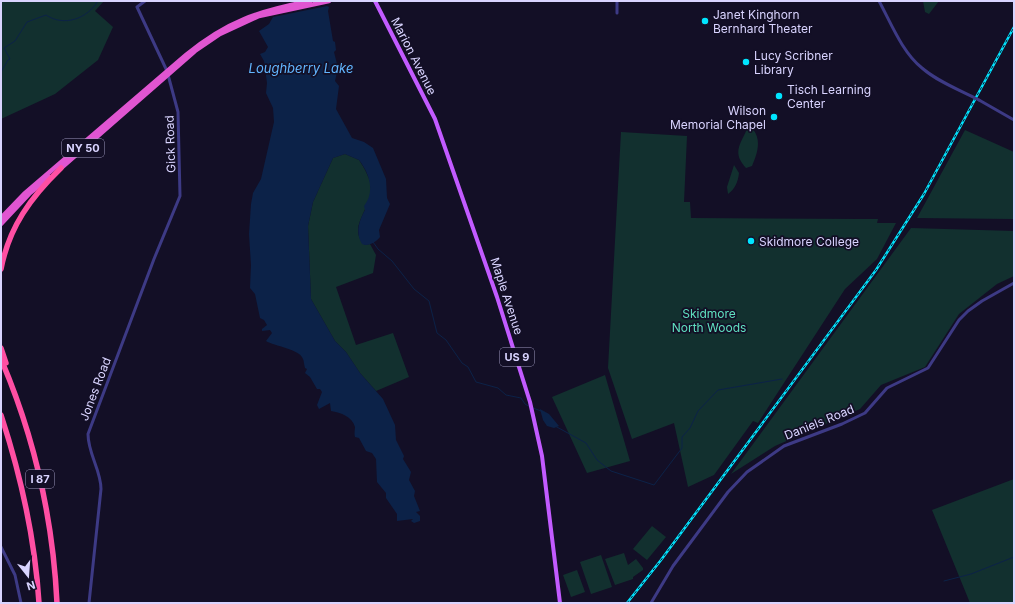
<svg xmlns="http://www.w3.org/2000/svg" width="1015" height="604" font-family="Inter,sans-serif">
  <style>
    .green { fill: #12302f }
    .water { fill: #0c2248 }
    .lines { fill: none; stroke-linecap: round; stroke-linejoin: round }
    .stream { stroke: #0c2248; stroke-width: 1 }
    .tertiary { stroke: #3d3a85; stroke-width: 3 }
    .primary { stroke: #c25bff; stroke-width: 4 }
    .trunk { stroke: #e055d1; stroke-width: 4.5 }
    .motorway { stroke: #ff4fa3; stroke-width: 5.5 }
    .rail-casing { stroke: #00e5ff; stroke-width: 2.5 }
    .rail { stroke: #130f26; stroke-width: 1; stroke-dasharray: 3; stroke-linecap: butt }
    .tertiary-bridge { stroke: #3d3a85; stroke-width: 3 }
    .poi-dot { fill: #00e5ff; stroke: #130f26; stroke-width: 1.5 }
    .labels { text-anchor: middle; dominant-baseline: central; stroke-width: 3.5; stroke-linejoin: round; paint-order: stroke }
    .shield { fill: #130f26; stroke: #9e99be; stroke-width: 1 }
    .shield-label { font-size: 11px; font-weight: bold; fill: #d9d4ff }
    .poi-label { font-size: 12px; fill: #d9d4ff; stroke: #130f26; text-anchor: start }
    .street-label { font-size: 12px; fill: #d9d4ff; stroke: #130f26 }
    .park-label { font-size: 12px; fill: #5fe0c0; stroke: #130f26 }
    .water-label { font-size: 13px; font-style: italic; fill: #62b6ff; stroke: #130f26 }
  </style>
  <rect width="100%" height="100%" fill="#130f26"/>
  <path class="green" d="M1 1H104L95 11 113 27 98 60 55 94 1 119Z
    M923 1H939L929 14 925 12Z
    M747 129H753C762 141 757 154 752 166L746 168C732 153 740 145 747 129Z
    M965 130 1014 152V219L917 218Z
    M621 132 687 136 684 202H690L691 218 860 219H878L877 223H896L877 259 845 289 758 423 753 421 714 475 688 487 674 423 632 439 608 368Z
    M345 154 359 160C364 167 371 180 371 188 372 209 346 227 365 245L370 244 376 255 373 273 336 287 356 345 393 333 409 377 376 391 360 373 346 352 335 341 311 299 308 226 313 202 333 158Z
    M734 165 739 173C738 182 735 189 728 194L727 187Z
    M911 228 1014 231V276L997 284 959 314 925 367 881 385 860 409 775 446 731 474Z
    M605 375 630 461 587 473 552 397Z
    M1014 479V603H970L932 510Z
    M652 526 666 537 647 560 633 549Z
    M624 553 628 565 636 559 643 568V570L633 577V579L615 585 605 559Z
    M601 555 612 587 591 594 580 562Z
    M577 570 585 592 571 597 563 575Z"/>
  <path class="water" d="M327 6 329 7 328 11 333 41 335 42 336 50 334 52 338 68 335 81 339 86 336 109 352 138 364 142 373 148 386 179 387 198 390 204 379 230 380 237C376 242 368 247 362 244 355 233 359 221 365 210L364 206C375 192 370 174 359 160L345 154 333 158 313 202 308 226 311 299 335 341 346 352 360 373 383 399 395 425 396 440 404 456 403 459 411 472 409 480 415 491 414 496 420 511 416 512 420 516V521L414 523 411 521 413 519 397 521V514L386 498V493L377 482 376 459 372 453 366 451 359 438 355 437C354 434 355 429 355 427 352 416 341 413 331 411L330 403 319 409 317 405 322 392 320 389H317L310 377 305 373 307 369 305 368C304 365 304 361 303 359 300 349 274 346 266 341L272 333 270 330 262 331V329L267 325 264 320 260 318 255 294 250 288 251 265 249 234 251 204 253 193 261 179 274 122 273 108 266 93 267 83 264 61 260 54 265 52 268 47 259 31 269 24 273 17Z
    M540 409 549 414 559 426 554 428 547 426 543 420Z"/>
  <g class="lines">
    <path class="stream" d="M1 72 8 60 10 59 4 48 15 41 27 22 46 15C64 27 87 19 98 1
      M373 242 378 249 392 261 414 289 429 301 437 333 446 340 462 363 468 367 476 382 498 388 506 395 521 398 525 404 530 407
      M533 408 541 411
      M555 426 586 443 597 460 611 471 654 485 682 448V437L690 428 698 411 718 390 782 379
      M944 581 971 574 1014 557"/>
    <path class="tertiary" d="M879 1C891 23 902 52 922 68 937 81 957 89 975 98
      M617 13V1
      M979 100 1014 120
      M1 547 15 575 21 603
      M89 603 101 489C101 470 88 454 88 434L154 259 180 196 178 112 167 71 137 7 145 1
      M651 603 673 566 728 492 747 472 784 446 842 424 865 413 887 388 928 368 959 320 968 311 982 301 1014 283"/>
    <path class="primary" d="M375 1 435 119 497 297 530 402 542 456 560 603"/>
    <path class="trunk" d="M60 169 195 51 220 34 259 16 329 1
      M1 218 24 194 186 55C227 21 259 11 310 1
      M1 224 30 193 49 177"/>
    <path class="motorway" d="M1 269C9 227 31 197 61 168
      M1 348 6 363
      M1 359C34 436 53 520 57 603
      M1 415C21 476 35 539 39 603"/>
    <defs>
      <path id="rail" d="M627 603 661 560 876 270 924 194 1014 27"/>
    </defs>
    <use href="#rail" class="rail-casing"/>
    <use href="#rail" class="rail"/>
    <path class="tertiary-bridge" d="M975 98 979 100"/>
  </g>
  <g class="poi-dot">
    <circle cx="705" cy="21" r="4"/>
    <circle cx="746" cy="62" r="4"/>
    <circle cx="779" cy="96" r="4"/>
    <circle cx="774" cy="117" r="4"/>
    <circle cx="751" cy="241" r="4"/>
  </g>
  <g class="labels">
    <g class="shield">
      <rect x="62" y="139" width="42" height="18" rx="3"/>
      <rect x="500" y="348" width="34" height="18" rx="3"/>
      <rect x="26" y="470" width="28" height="18" rx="3"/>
    </g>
    <g class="shield-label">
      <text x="83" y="148">NY 50</text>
      <text x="517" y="357">US 9</text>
      <text x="40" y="479">I 87</text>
    </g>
    <g class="poi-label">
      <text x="713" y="14">Janet Kinghorn<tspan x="713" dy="14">Bernhard Theater</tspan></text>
      <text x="754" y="55">Lucy Scribner<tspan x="754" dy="14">Library</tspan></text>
      <text x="787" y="89">Tisch Learning<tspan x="787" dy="14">Center</tspan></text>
      <text x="766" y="110" text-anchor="end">Wilson<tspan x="766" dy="14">Memorial Chapel</tspan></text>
      <text x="759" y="241">Skidmore College</text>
    </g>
    <g class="street-label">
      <text transform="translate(414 56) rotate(63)">Marion Avenue</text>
      <text transform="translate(170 144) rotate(-92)">Gick Road</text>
      <text transform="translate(507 296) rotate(72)">Maple Avenue</text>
      <text transform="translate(95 389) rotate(-69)">Jones Road</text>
      <text transform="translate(819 422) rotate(-22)">Daniels Road</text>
    </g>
    <g class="park-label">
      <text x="709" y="313">Skidmore<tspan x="709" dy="14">North Woods</tspan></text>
    </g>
    <g class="water-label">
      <text x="301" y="68">Loughberry Lake</text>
    </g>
  </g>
  <rect width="1015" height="604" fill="none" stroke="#d9d4ff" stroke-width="4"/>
  <g transform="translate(28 576) rotate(163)" stroke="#130f26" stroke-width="3" paint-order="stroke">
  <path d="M0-3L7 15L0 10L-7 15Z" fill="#d9d4ff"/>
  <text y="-6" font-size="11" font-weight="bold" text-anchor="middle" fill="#d9d4ff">N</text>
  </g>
</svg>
